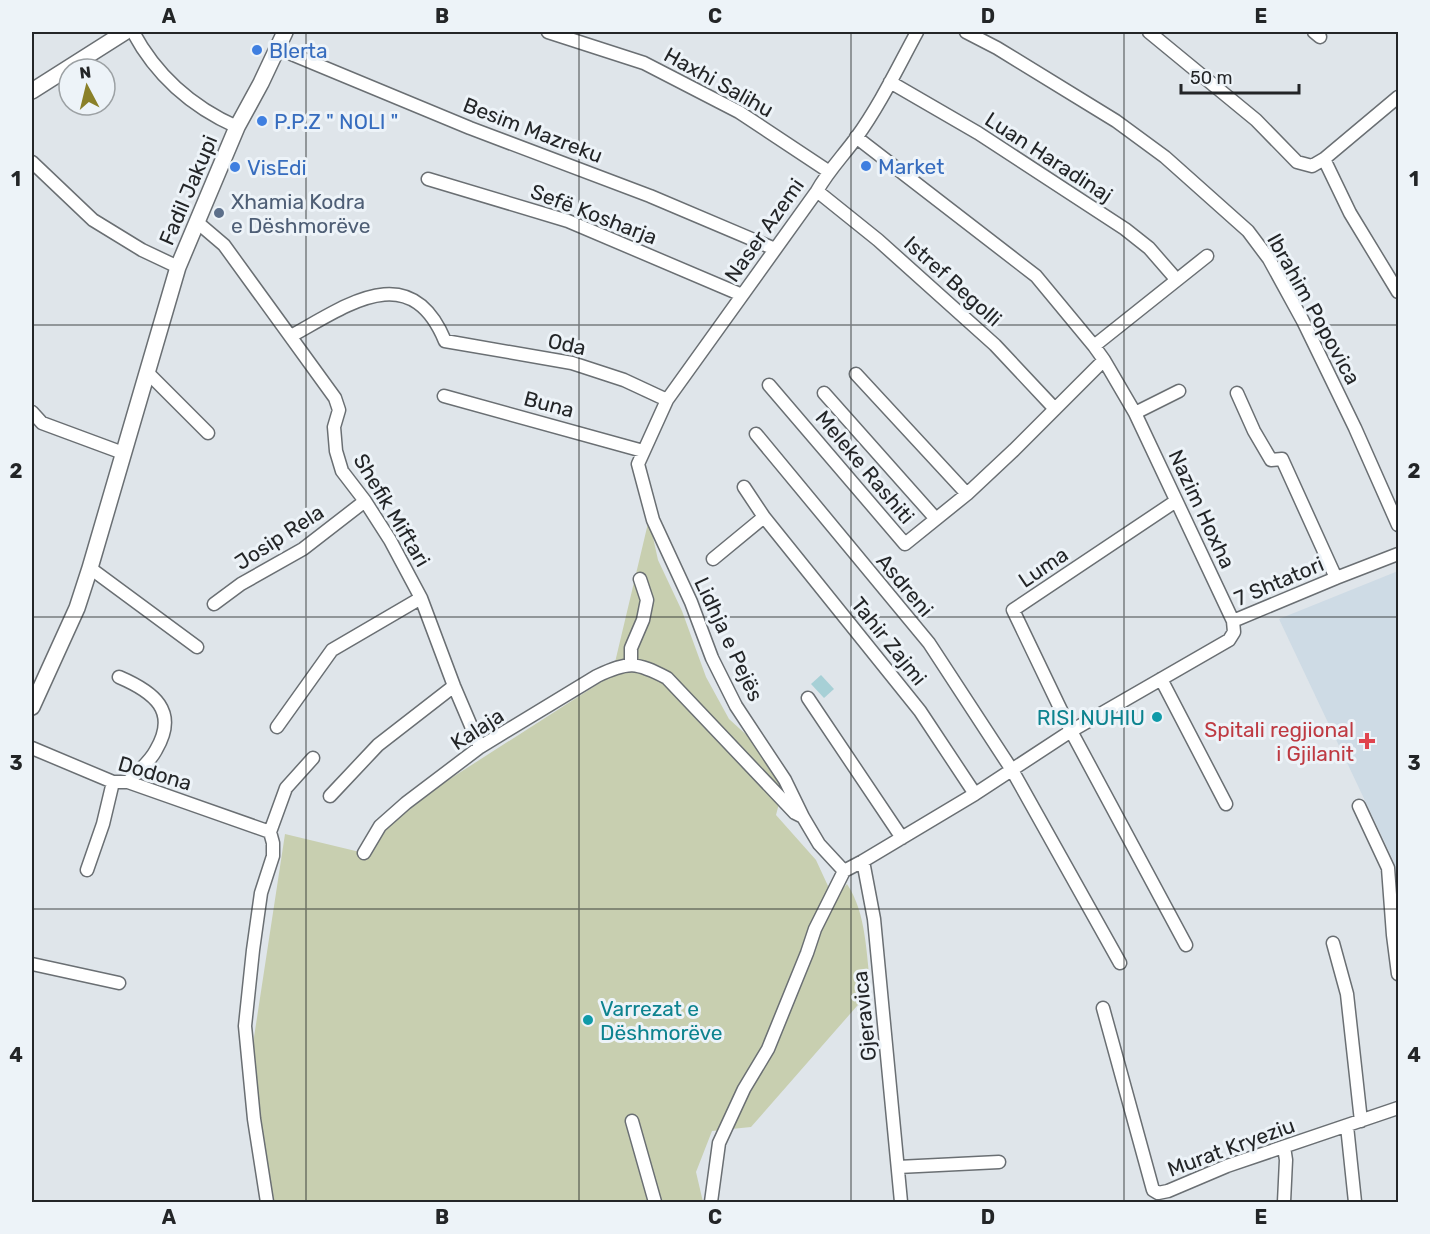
<svg xmlns="http://www.w3.org/2000/svg" width="1430" height="1234" font-family="Rubik,sans-serif">
  <style>
    .built { fill: #cedbe5 }
    .green { fill: #c8cfb0 }
    .water { fill: #a7d0d6 }
    .lines { fill: none; stroke-linecap: round; stroke-linejoin: round }
    .minor-casing { stroke: #6a6f73; stroke-width: 15 }
    .tertiary-casing { stroke: #6a6f73; stroke-width: 18 }
    .minor { stroke: #fff; stroke-width: 12 }
    .tertiary { stroke: #fff; stroke-width: 15 }
    .grid { fill: none; stroke: #232527; stroke-width: 1.5; stroke-opacity: 0.55 }
    .shop-dot { fill: #3f7fe0; stroke: #edf3f8; stroke-width: 2 }
    .service-dot { fill: #5c6f8a; stroke: #edf3f8; stroke-width: 2 }
    .culture-dot { fill: #0f9aa8; stroke: #edf3f8; stroke-width: 2 }
    .health-dot { fill: #e0444e; stroke: #edf3f8; stroke-width: 2 }
    .labels { text-anchor: middle; dominant-baseline: central; stroke-width: 6; stroke-linejoin: round; paint-order: stroke }
    .shop-label { font-size: 21px; fill: #366cbe; stroke: #edf3f8; text-anchor: start }
    .street-label { font-size: 21px; fill: #232527; stroke: #edf3f8 }
    .service-label { font-size: 21px; fill: #4e5e75; stroke: #edf3f8; text-anchor: start }
    .culture-label { font-size: 21px; fill: #0d838f; stroke: #edf3f8; text-anchor: end }
    .health-label { font-size: 21px; fill: #be3a42; stroke: #edf3f8; text-anchor: end }
    .neatline { fill: none; stroke: #232527; stroke-width: 2 }
    .grid-label { font-size: 20px; text-anchor: middle; font-weight: bold; fill: #232527 }
  </style>
  <rect width="100%" height="100%" fill="#dfe5ea"/>
  <path class="built" d="M1398 571V941L1394 862 1279 619Z"/>
  <path class="green" d="M649 519 658 560 682 611 706 677 729 719 751 739 783 788 776 815 816 860 828 886 839 894 847 884C867 914 866 955 871 990L751 1127 712 1131 696 1172 703 1202H271L251 1057 285 834 364 853 406 807 612 675Z"/>
  <path class="water" d="M821 675 834 689 824 698 811 684Z"/>
  <g class="lines">
    <defs>
      <path id="minor" d="M133 32C156 75 192 107 237 127
        M548 32 644 63 739 112 828 171
        M917 32C898 67 880 105 856 138 843 156 828 171 817 191L667 400 638 464 653 520 691 602 712 658 736 706 785 780 803 817 819 844 844 871 863 861 975 794 1071 731 1229 640 1234 632 1233 621 1336 578 1398 554
        M966 32 997 48 1116 121 1165 157 1248 231 1269 259 1303 321 1355 428 1398 525
        M1149 32 1256 120 1297 162 1312 166 1324 159 1398 97
        M1314 32 1320 37
        M277 48 470 128 650 196 775 249
        M890 82 978 133 1125 229 1149 248 1176 279
        M856 137 1036 276 1094 346 1104 360 1135 413 1233 621
        M1324 159 1350 213 1398 292
        M32 162 93 220 142 250 178 267
        M428 179 568 221 742 295
        M817 191 878 240 995 345 1055 409
        M197 222 224 245 335 398 339 410 334 427 336 451 342 471 365 501 390 540 421 598 454 686 480 747
        M291 336C346 306 410 257 445 341L572 363 624 380 667 400
        M1094 346 1207 256
        M147 372 208 433
        M856 374 967 494
        M769 385 905 544 967 494 1014 450 1104 360
        M824 393 936 519
        M1237 393 1254 431 1271 460 1282 459 1336 578
        M444 396 643 451
        M32 412 42 423 123 453
        M1135 413 1179 391
        M756 434 929 643 1012 770 1120 963
        M744 487 764 517
        M1176 501 1013 610 1071 731 1186 945
        M713 559 764 517 920 711 975 794
        M90 568 197 647
        M214 604 241 584 303 549 365 501
        M631 665V648L643 620 647 600 640 579
        M119 677C154 692 179 711 156 750 150 762 137 772 128 782
        M1161 679 1226 804
        M808 698 902 838
        M277 727 332 650 421 598
        M32 748 113 782H128L270 832
        M330 796 378 745 454 686
        M1359 806 1388 868 1393 935 1398 974
        M364 853 380 826 406 803 480 747 597 676C629 661 636 662 667 678L795 813 803 817
        M863 861 874 919 901 1202
        M87 870 103 824 113 782
        M1333 943 1347 994 1361 1121
        M32 964 119 983
        M1103 1008 1153 1190 1158 1193 1168 1191 1227 1166 1398 1108
        M632 1121 655 1202
        M1347 1126 1355 1202
        M1284 1147 1286 1160 1284 1202
        M898 1167 999 1162
        M267 1202 254 1119 245 1026 253 950 261 893 273 856V843L270 832 286 788 313 758
        M711 1202 719 1143 744 1089 768 1049 807 953 815 929 844 871"/>
      <path id="tertiary" d="M32 91 125 32
        M32 707 77 608 90 568 178 267 237 127 261 83 285 32"/>
    </defs>
    <use href="#minor" class="minor-casing"/>
    <use href="#tertiary" class="tertiary-casing"/>
    <use href="#minor" class="minor"/>
    <use href="#tertiary" class="tertiary"/>
  </g>
  <path class="grid" d="M306 32V1202M579 32V1202M851 32V1202M1124 32V1202M32 325H1398M32 617H1398M32 909H1398"/>
  <g class="shop-dot">
    <circle cx="257" cy="50" r="6"/>
    <circle cx="262" cy="121" r="6"/>
    <circle cx="866" cy="166" r="6"/>
    <circle cx="235" cy="167" r="6"/>
  </g>
  <circle class="service-dot" cx="219" cy="213" r="6"/>
  <g class="culture-dot">
    <circle cx="1157" cy="717" r="6"/>
    <circle cx="588" cy="1020" r="6"/>
  </g>
  <path class="health-dot" d="M1364 732h6v6h6v6h-6v6h-6v-6h-6v-6h6z"/>
  <g class="labels">
    <g class="shop-label">
      <text x="269" y="50">Blerta</text>
      <text x="274" y="121">P.P.Z " NOLI "</text>
      <text x="878" y="166">Market</text>
      <text x="247" y="167">VisEdi</text>
    </g>
    <g class="street-label">
      <text transform="translate(719 82) rotate(29)">Haxhi Salihu</text>
      <text transform="translate(533 130) rotate(21)">Besim Mazreku</text>
      <text transform="translate(1049 157) rotate(33)">Luan Haradinaj</text>
      <text transform="translate(188 190) rotate(-67)">Fadil Jakupi</text>
      <text transform="translate(594 214) rotate(21)">Sefë Kosharja</text>
      <text transform="translate(764 230) rotate(-55)">Naser Azemi</text>
      <text transform="translate(953 281) rotate(42)">Istref Begolli</text>
      <text transform="translate(1314 309) rotate(61)">Ibrahim Popovica</text>
      <text transform="translate(567 344) rotate(12)">Oda</text>
      <text transform="translate(549 404) rotate(15)">Buna</text>
      <text transform="translate(865 467) rotate(50)">Meleke Rashiti</text>
      <text transform="translate(1202 509) rotate(65)">Nazim Hoxha</text>
      <text transform="translate(392 510) rotate(59)">Shefik Miftari</text>
      <text transform="translate(279 537) rotate(-33)">Josip Rela</text>
      <text transform="translate(1043 567) rotate(-34)">Luma</text>
      <text transform="translate(1279 581) rotate(-23)">7 Shtatori</text>
      <text transform="translate(905 585) rotate(50)">Asdreni</text>
      <text transform="translate(729 639) rotate(65)">Lidhja e Pejës</text>
      <text transform="translate(889 641) rotate(51)">Tahir Zajmi</text>
      <text transform="translate(477 729) rotate(-33)">Kalaja</text>
      <text transform="translate(155 773) rotate(16)">Dodona</text>
      <text transform="translate(864 1016) rotate(-96)">Gjeravica</text>
      <text transform="translate(1231 1147) rotate(-20)">Murat Kryeziu</text>
    </g>
    <g class="service-label">
      <text x="231" y="201">Xhamia Kodra<tspan x="231" dy="24">e Dëshmorëve</tspan></text>
    </g>
    <g class="culture-label">
      <text x="1145" y="717">RISI NUHIU</text>
      <text x="600" y="1008" text-anchor="start">Varrezat e<tspan x="600" dy="24">Dëshmorëve</tspan></text>
    </g>
    <g class="health-label">
      <text x="1354" y="729">Spitali regjional<tspan x="1354" dy="24">i Gjilanit</tspan></text>
    </g>
  </g>
  <rect width="1430" height="1234" fill="none" stroke="#edf3f8" stroke-width="66"/>
  <g transform="translate(87 87) rotate(353)"><circle r="28" fill="#edf3f8" stroke="#9ca1a4" stroke-width="1.5"/>
  <path d="M0-4.5L10 22L0 15L-10 22Z" fill="#8a8028"/>
  <text y="-9" font-size="16" font-weight="bold" text-anchor="middle" fill="#232527">N</text>
  </g>
  <path d="M1181 84v9h118v-9" fill="none" stroke="#232527" stroke-width="3"/>
  <text x="1190" y="84" font-size="18" fill="#232527" stroke="#edf3f8" stroke-width="4.5" paint-order="stroke">50 m</text>
  <rect x="33" y="33" width="1364" height="1168" class="neatline"/>
  <g class="grid-label">
    <text x="169" y="23">A</text>
    <text x="442" y="23">B</text>
    <text x="715" y="23">C</text>
    <text x="988" y="23">D</text>
    <text x="1261" y="23">E</text>
    <text x="16" y="186">1</text>
    <text x="1414" y="186">1</text>
    <text x="16" y="478">2</text>
    <text x="1414" y="478">2</text>
    <text x="16" y="770">3</text>
    <text x="1414" y="770">3</text>
    <text x="16" y="1062">4</text>
    <text x="1414" y="1062">4</text>
    <text x="169" y="1224">A</text>
    <text x="442" y="1224">B</text>
    <text x="715" y="1224">C</text>
    <text x="988" y="1224">D</text>
    <text x="1261" y="1224">E</text>
  </g>
</svg>
